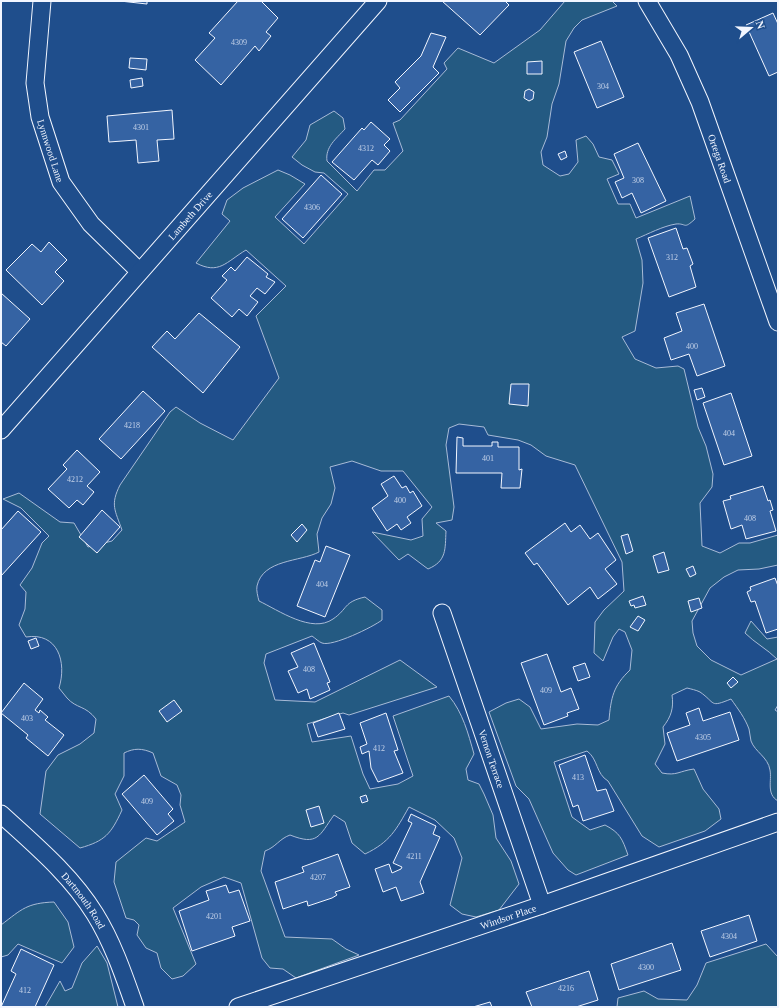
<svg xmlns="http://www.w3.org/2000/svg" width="779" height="1008" font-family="'Times New Roman',serif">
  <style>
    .green { fill: #245a82; stroke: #a8bbd7 }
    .building { fill: #3563a3; stroke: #f2f6ff }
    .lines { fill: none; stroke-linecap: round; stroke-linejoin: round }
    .street-casing { stroke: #f2f6ff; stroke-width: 19 }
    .street { stroke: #1f4e8c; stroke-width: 17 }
    .labels { text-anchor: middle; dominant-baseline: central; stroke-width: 3; stroke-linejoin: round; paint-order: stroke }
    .number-label { font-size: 8px; fill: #c3d1e8 }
    .street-label { font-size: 10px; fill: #f2f6ff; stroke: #1f4e8c }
  </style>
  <rect width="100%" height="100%" fill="#1f4e8c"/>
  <path class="green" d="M565 1H612L617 6 582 20 574 28 566 41 559 84 552 104 547 137 541 152 543 165 560 176 569 174 578 162 576 140 586 136 593 144 599 157 612 160 619 174 607 179 618 204H630L636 218 690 196 695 219C683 230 687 223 676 224 663 226 648 234 636 239L642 260 643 283 635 331 622 337 635 359 656 368 678 366 684 369 698 427 706 446 713 474 712 487 700 503 702 546 720 553 739 543H750L778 535V565L759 569 738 570 724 577 710 588 692 621 693 633 697 646 711 660 741 675 777 659C767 649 755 643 745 633L751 621 767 639 778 637V705L775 710 778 712V801C766 794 772 781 770 770 768 757 755 752 751 741 750 737 750 733 749 729 745 718 738 709 731 699 709 708 716 703 700 692 696 690 691 689 687 688L672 695C674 708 671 717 663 727L665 744 655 764 662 773C677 776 679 771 694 769L703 789 719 809 721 819 705 831 659 847 642 836 608 781C596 774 598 759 587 751L554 762 572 817 590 830 605 825C620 833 622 838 628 855L576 875 568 870 553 853 529 799 516 786 489 712 506 703 519 699 530 707 541 729 577 724 598 725 609 720C611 698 613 686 630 670L632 650 625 632 619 629 613 637 603 661 594 653 595 622 604 610 624 591 622 562 575 465 546 456 531 445 518 440 488 435 484 427 459 424 449 428 446 445 454 507 452 520 436 523 446 531C445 549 447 561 428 569L408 554 399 560 372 532 411 540 423 536 422 519 432 507 403 471H381L352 461 330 467 335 488 331 504 322 518 317 534 319 552C300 562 263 559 257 586 256 590 258 597 259 601 278 610 312 634 333 619 348 609 343 602 365 597L382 610V620C373 627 332 647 322 643 319 642 315 638 312 636L266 654 264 663 275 700 315 702 400 660 437 687 349 715 343 713 307 724 312 742 351 736 363 774 370 789 398 784 413 776 393 716 449 696C463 713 468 733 474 754L466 769 468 780 479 784 484 794 493 815 496 838 511 861 519 884 499 910 476 917 462 914 450 905 462 858 454 838 435 820 409 807C396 830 390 842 365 854L352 843 345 822 334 815C319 836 318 846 290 835 279 839 276 847 265 851L261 871 285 937 332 939 346 949 359 955 296 978 283 969 270 968 262 958 241 883 224 877 201 887 173 908 196 964 183 976 172 979 161 968 157 953 146 948 137 935 139 925 134 920 126 918 114 882 116 862 146 838 157 841 185 822 180 805 181 795 177 785 161 776 153 753C142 748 134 748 124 753V776L115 794 122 810C111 834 105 841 80 848L40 814 46 771 58 755 80 744 94 733 96 719C85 705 77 709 67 698 64 695 62 691 59 688 67 662 58 632 26 637L19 625 25 609 26 592 20 585 32 568 42 543 49 536 21 508 3 499 19 493 60 522 74 523 88 547 112 541 122 530C115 510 110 505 120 485L170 412 176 407 200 423 233 440 279 378 256 316 286 286 246 250C226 262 219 275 196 263L230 221 222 214 227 200 243 188 278 170 290 175 305 184 275 217 304 244 348 194 324 173 315 172 302 165 292 157 306 140 310 125 334 111 343 118 345 129C336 139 325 147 327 161L357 191 374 170H385L403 151 393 123 400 120 447 69 444 63 458 48 494 63 540 30Z
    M54 902 68 922 74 947 62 963 18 944 8 955 1 957V925C22 909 27 903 54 902Z
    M766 944 778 957V1007H617L618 998 644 991 658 999 687 1000 697 985 706 963Z
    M97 946 107 963 118 1007H45L60 981 65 991 72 988 82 963Z"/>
  <path class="building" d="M120 1H147V4Z
    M238 1H261L278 18 266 32 271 36 259 51 255 46 221 85 195 60 215 38 209 33Z
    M442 1H505L509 5 480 35Z
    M773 13 778 24V72L769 76 746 25Z
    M431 33 446 37 433 67 439 73 400 112 388 100 400 88 395 82 421 56Z
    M601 41 624 97 597 108 574 52Z
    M130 58 147 59 146 70 129 68Z
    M542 61V74H527V62Z
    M142 78 143 86 131 88 130 80Z
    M529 89 534 92 533 99 529 101 524 98 525 91Z
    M172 110 174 139 157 140 159 161 138 163 136 140 109 142 107 116Z
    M371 122 390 139 384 145 390 151 378 165 372 160 354 180 332 162 362 128 364 130Z
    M638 143 666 201 641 213 632 193 622 198 615 182 624 178 614 154Z
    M565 151 567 157 561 160 558 154Z
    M321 175 342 194 303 238 282 219Z
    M676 228 683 249 687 248 693 264 690 266 696 287 669 297 648 238Z
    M49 242 67 260 55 272 64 281 42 305 6 270 32 244 41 252Z
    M247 257 268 274 266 277 275 282 265 294 257 288 250 296 258 302 247 316 239 309 232 317 211 298 227 280 222 276 231 267 235 271Z
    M1 293 30 319 6 346 1 342Z
    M704 304 725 366 697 376 689 354 671 360 664 338 682 331 676 313Z
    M199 313 240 347 203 393 152 347 167 331 175 339Z
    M511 384H529L528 406 509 404Z
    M702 388 705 397 697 400 694 390Z
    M143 391 165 411 121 459 99 439Z
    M731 393 752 456 724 465 703 403Z
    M457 437 463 438V446H492V442H498V447H519V470L522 469 520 488H501L502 473H456Z
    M77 450 100 472 87 486 94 492 83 505 77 500 69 508 48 489 67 469 63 465Z
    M394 476 402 488 406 486 410 493 413 491 422 506 407 517 411 523 401 530 397 524 387 531 372 508 388 496 381 484Z
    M763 486 768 501 770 500 773 510 770 511 776 531 746 539 742 525 731 529 723 501 731 499 730 496Z
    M102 510 120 527 97 553 79 537Z
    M18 511 41 532 1 576V530Z
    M565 523 571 532 580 525 590 539 598 533 616 560 605 569 617 584 598 599 590 587 568 605 537 563 534 565 525 553Z
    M302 524 307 530 297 542 291 535Z
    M628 534 633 551 626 554 621 536Z
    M326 546 350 555 325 617 297 606 315 560 320 562Z
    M664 552 669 570 658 573 653 556Z
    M693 566 696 574 690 577 686 569Z
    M775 578 778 586V629L766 633 755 601 751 602 747 592 751 590 750 587Z
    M643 596 646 605 635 608 634 605 631 606 629 601Z
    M699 598 702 608 691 612 688 601Z
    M638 616 645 620 638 631 630 627Z
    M36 638 39 646 31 649 28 641Z
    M314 643 330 682 327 683 330 690 310 699 307 689 298 693 288 671 298 667 291 653Z
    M547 654 561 692 571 688 579 709 567 713 568 716 544 725 521 663Z
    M585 663 590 677 578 681 573 667Z
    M733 677 738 682 731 688 727 683Z
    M24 683 43 699 35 710 39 713 40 710 48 717 45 720 64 735 48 756 26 738 28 735 1 713Z
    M174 700 182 711 167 722 159 711Z
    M699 708 703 721 730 712 739 740 677 761 667 733 690 725 686 713Z
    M339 713 345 729 318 737 313 723Z
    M386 713 398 750 394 751 403 773 378 782 371 768 369 751 362 754 360 747 367 744 360 723Z
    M585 755 597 791 606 789 614 811 583 821 578 805 573 807 559 765Z
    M144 775 173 809 168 814 174 821 157 835 122 794Z
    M366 795 368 801 362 803 360 797Z
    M319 806 324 823 311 827 306 810Z
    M411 814 436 826 433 834 440 837 420 882 424 893 401 901 396 887 383 892 375 869 389 864 392 873 401 869 402 867 393 863 412 823 408 821Z
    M338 854 350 887 335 892 337 895 332 898 308 906 307 901 283 909 275 882 304 872 302 867Z
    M226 885 229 893 239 890 250 921 232 927 235 936 192 951 179 911 209 900 206 891Z
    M749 915 757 941 710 957 701 931Z
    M672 943 681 970 619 990 611 964Z
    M21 949 54 965 35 1007H1L16 974 11 971Z
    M589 971 598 1000 576 1007H532L526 992Z
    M490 1002 492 1007H473Z"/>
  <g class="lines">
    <defs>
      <g id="street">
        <path id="s1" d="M42 1 35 83 40 117 61 182 91 224 139 271"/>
        <path id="s2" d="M647 1 679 55 700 102 778 322"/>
        <path id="s3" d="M1 430 378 1"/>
        <path id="s4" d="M442 613 542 905"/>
        <path id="s5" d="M1 814C35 845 71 875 95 914 113 943 124 976 135 1007"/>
        <path id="s6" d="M238 1007 542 905 778 822"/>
      </g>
    </defs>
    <use href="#street" class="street-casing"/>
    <use href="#street" class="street"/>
  </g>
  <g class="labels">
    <g class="number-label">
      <text x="239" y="42">4309</text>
      <text x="603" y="86">304</text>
      <text x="141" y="127">4301</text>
      <text x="366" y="148">4312</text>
      <text x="638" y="180">308</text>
      <text x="312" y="207">4306</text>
      <text x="672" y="257">312</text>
      <text x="692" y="346">400</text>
      <text x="132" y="425">4218</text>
      <text x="729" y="433">404</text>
      <text x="488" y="458">401</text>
      <text x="75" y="479">4212</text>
      <text x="400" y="500">400</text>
      <text x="750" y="518">408</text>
      <text x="322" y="584">404</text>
      <text x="309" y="669">408</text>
      <text x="546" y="690">409</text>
      <text x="27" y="718">403</text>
      <text x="703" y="737">4305</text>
      <text x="379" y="748">412</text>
      <text x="578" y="777">413</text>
      <text x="147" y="801">409</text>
      <text x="414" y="856">4211</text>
      <text x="318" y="877">4207</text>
      <text x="214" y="916">4201</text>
      <text x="729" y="936">4304</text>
      <text x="646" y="967">4300</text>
      <text x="566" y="988">4216</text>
      <text x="25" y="990">412</text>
    </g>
    <g class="street-label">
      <text stroke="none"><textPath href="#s1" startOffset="152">Lynnwood Lane</textPath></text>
      <text stroke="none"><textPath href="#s2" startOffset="174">Ortega Road</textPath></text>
      <text stroke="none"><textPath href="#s3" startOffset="286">Lambeth Drive</textPath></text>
      <text stroke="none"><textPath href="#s4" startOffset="154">Vernon Terrace</textPath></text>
      <text stroke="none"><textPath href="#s5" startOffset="120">Dartmouth Road</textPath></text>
      <text stroke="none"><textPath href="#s6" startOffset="285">Windsor Place</textPath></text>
    </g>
  </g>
  <rect width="779" height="1008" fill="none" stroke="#f2f6ff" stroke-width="4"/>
  <g transform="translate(751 28) rotate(71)" stroke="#1f4e8c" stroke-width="3" paint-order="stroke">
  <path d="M0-3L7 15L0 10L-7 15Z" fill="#f2f6ff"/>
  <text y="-6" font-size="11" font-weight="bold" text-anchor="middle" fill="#f2f6ff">N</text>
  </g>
</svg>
